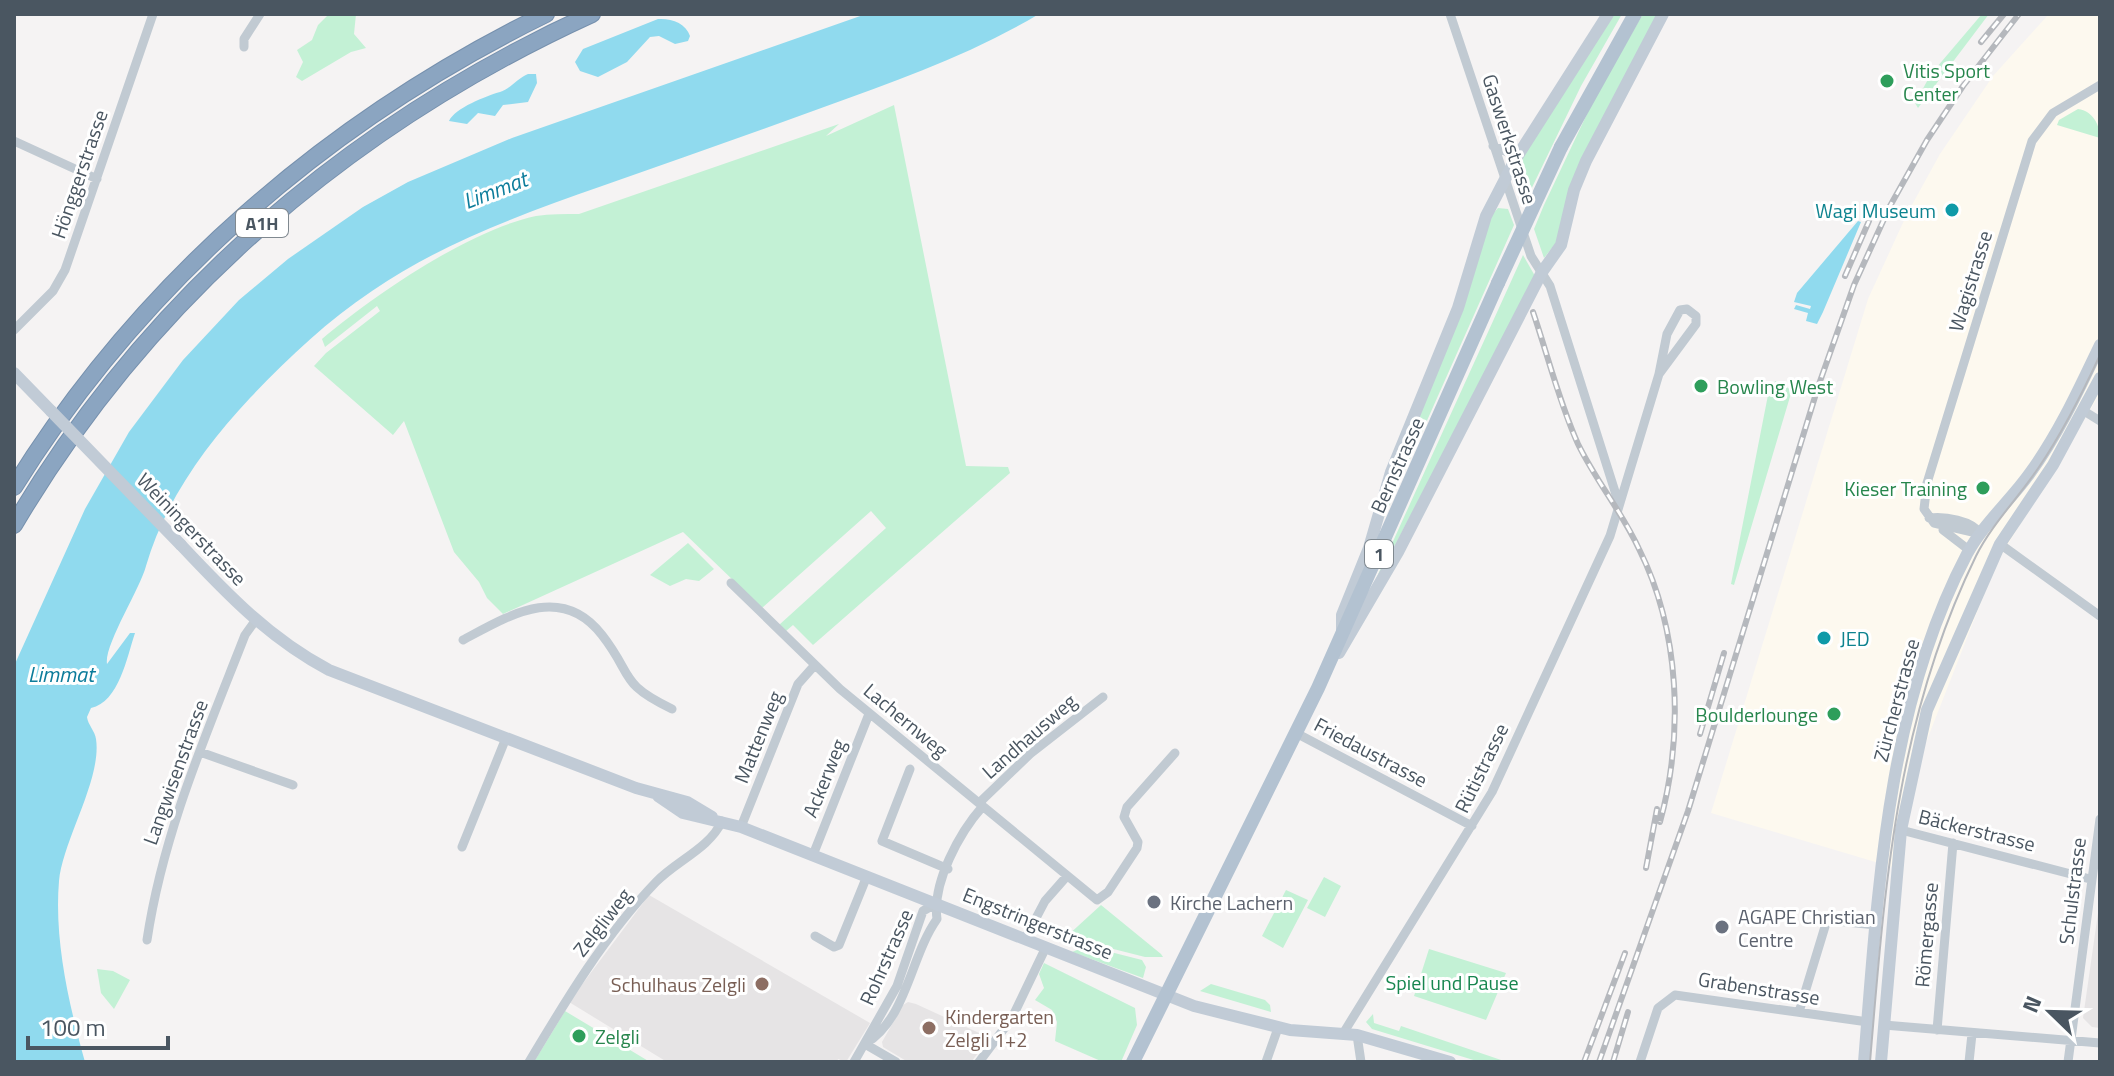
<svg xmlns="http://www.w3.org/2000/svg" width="2114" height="1076" font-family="'Titillium Web',sans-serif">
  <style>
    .commercial { fill: #fdf9ef }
    .education { fill: #e6e4e5 }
    .green { fill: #c3f1d5 }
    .water { fill: #90daee }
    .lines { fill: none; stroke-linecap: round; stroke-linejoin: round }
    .highway-casing { stroke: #7690ad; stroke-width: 18 }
    .street { stroke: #c1cad2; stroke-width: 9 }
    .secondary { stroke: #c1cbd6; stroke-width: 12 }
    .primary { stroke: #b3c2d1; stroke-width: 14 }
    .highway { stroke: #8ba5c1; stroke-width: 16 }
    .tram { stroke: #b5b8bd; stroke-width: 2 }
    .rail-casing { stroke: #b5b8bd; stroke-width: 6 }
    .rail { stroke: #fff; stroke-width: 3; stroke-dasharray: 9; stroke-linecap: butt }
    .secondary-bridge { stroke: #c1cbd6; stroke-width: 12 }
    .primary-bridge { stroke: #b3c2d1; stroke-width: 14 }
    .leisure-dot { fill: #2e9e5b; stroke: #fff; stroke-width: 3 }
    .culture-dot { fill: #0f9aa8; stroke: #fff; stroke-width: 3 }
    .worship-dot { fill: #6b7280; stroke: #fff; stroke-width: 3 }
    .education-dot { fill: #8d6e63; stroke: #fff; stroke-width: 3 }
    .labels { text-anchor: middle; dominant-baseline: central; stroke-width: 6; stroke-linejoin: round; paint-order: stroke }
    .shield { fill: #fff; stroke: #808990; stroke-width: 2 }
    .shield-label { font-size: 18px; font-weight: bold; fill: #4a5661 }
    .leisure-label { font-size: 20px; fill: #27864d; stroke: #fff; text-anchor: start }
    .street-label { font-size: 20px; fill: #4a5661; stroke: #fff }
    .culture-label { font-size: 20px; fill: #0d838f; stroke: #fff; text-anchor: end }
    .worship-label { font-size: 20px; fill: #5b616d; stroke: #fff; text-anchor: start }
    .park-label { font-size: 20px; fill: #17864f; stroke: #fff }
    .education-label { font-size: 20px; fill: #785e54; stroke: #fff; text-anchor: end }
    .water-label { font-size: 22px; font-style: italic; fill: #0c7c9b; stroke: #fff }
  </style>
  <rect width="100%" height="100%" fill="#f5f3f3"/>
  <path class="commercial" d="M2049 14H2100V394L1996 564 1914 773 1899 869 1711 813 1868 299 1907 214 1940 154 1993 76Z"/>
  <path class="education" d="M649 895 870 1023 846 1062 838 1059 837 1062H667L569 1002Z
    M2100 899V1028L2092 1027 2083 1018Z
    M908 1002 916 1004 990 1038 971 1062H908L883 1047 882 1042 903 1005Z"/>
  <path class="green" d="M329 14H356L354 34 366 48 351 52 302 81 296 77 303 62 297 50 312 40 318 25Z
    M1612 14H1622L1581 86 1525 202 1515 169Z
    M1643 14H1658L1590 143 1559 239 1544 258 1534 229 1544 205 1595 97Z
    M1982 14H1989L1918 108 1915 103 1931 74Z
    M894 105 966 466 1008 467 1010 473 813 645 793 625 786 631 779 625 886 528 871 511 762 608 683 532 503 614 487 598 479 582 454 552 404 421 393 435 314 366 326 353 380 311 377 306 325 347 322 339C374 295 469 230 536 216 550 214 565 214 579 214L839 124 826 136Z
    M2078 109C2093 111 2100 125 2100 138L2057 125 2059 120Z
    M1498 208 1508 209 1514 225 1381 524 1394 474 1489 218Z
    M1523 255 1535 276 1534 283 1370 592Z
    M1775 381 1792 390 1734 585 1731 584 1768 395 1772 394Z
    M688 543 714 569 699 581 686 579 670 586 650 575Z
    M1324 877 1341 886 1325 917 1307 908Z
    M1286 890 1308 900 1283 948 1262 936Z
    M1101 905 1161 954 1163 957H1145L1066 937Z
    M1087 946 1142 960 1146 967 1143 978 1072 952Z
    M1429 949 1506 973 1486 1020 1414 996Z
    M1044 963 1135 1008 1137 1025 1121 1062H1103L1055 1041 1057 1022 1052 1010 1035 1000 1044 988 1039 974Z
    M97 969 113 971 130 980 114 1009 101 993Z
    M1211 984 1265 1000 1270 1005 1271 1012 1200 991Z
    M565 1011 650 1062H534Z
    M1373 1014 1374 1023 1399 1031 1401 1026 1507 1062H1480L1372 1029 1366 1022Z"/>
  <path class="water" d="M866 14H1039C970 55 898 80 824 107 750 134 676 160 602 186 522 214 442 243 372 291 327 321 287 359 250 398 205 446 164 503 146 566 140 589 104 645 107 664L130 633H135C127 657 119 702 91 708L87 717C88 725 95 731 96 739 102 779 63 840 59 881 54 940 69 1005 85 1062H14V666L85 509 129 432 183 360 239 300 288 259 363 207 408 182 512 138Z
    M658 19C671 18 686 23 690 36L688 41 675 44 659 36 650 37 627 62 598 77 580 71 575 62 583 49Z
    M528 74H536L537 83 528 102 503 105 495 116 478 113 467 124 449 121C455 108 486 96 500 92 510 89 518 78 528 74Z
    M1858 221 1861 222 1823 312 1817 324 1806 321 1808 313 1794 309 1796 305 1810 309 1811 306 1794 302 1797 293Z"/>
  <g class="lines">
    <defs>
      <path id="highway" d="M14 487C142 281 329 120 546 14
        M14 525C149 296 351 124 592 14"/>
    </defs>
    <use href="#highway" class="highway-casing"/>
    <path class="street" d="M1450 14 1531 256 1550 286 1618 501
      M244 47V39L260 14
      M14 141 97 179
      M1493 146 1510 153 1522 149
      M1687 309 1696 316V324L1659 374 1667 334 1680 310Z
      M14 330 53 291 65 270 153 14
      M2084 411 2100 421
      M1929 518C1944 516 1972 520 1981 534
      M1943 530 1969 550
      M1981 534 1934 523 1924 509 1927 483 2032 141 2053 113 2100 85
      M2000 544 2100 616
      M731 583 840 689 1097 900 1108 892 1137 848 1138 842 1124 817 1127 807 1175 753
      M463 640C508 616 561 582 602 635 634 676 618 683 672 709
      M1296 733 1472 826
      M200 752 293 785
      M910 769 882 841 948 869
      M979 803 1030 754 1103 697
      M741 827 798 684 814 666
      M1901 830 2090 879
      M462 847 506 738
      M813 855 869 714
      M815 936 834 947 839 945 867 876
      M1025 939 1045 901 1067 876
      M147 940C163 833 206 735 245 635L255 621
      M1799 1012 1827 920 1876 925
      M1884 1025 2100 1043
      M1937 1030 1953 843
      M1344 1032 1492 792 1610 536 1659 374
      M1357 1035 1361 1062
      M865 1044C907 1019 910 957 937 919 932 883 959 833 983 806
      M865 1044 896 1062
      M529 1062C566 1000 605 935 656 882 676 861 710 848 722 821
      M854 1062 897 986 923 911 935 904
      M979 1062 1012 1018 1046 947
      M1266 1062 1278 1028
      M1640 1062 1658 1008 1675 995 1868 1022
      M1969 1062 1972 1034
      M2068 1062 2100 819"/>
    <path class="secondary" d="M14 373 51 411
      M181 545C227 594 269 638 329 670L636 788 687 802 712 817
      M1342 632V615L1369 548 1391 472 1458 308 1486 216 1515 160 1608 14
      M1339 653 1398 552 1542 272 1561 245 1574 190 1586 161 1663 14
      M658 796 683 813 741 827 1194 1006 1290 1030 1357 1035 1450 1062
      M1864 1062C1878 892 1886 708 1967 554 1983 524 2011 500 2030 473 2059 433 2079 389 2100 345
      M1881 1062 1901 830 1927 710 2000 544 2053 465 2100 378"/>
    <path class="primary" d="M1561 147 1635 14
      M1133 1062 1318 688 1498 283"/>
    <use href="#highway" class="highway"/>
    <path class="tram" d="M1870 1062C1885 884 1896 720 1976 556 1992 524 2019 497 2039 467 2063 432 2082 394 2100 355"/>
    <defs>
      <path id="rail" d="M1981 42 2004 14
        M1845 276 1869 221
        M1533 312C1548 356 1559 402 1578 444 1596 481 1622 512 1639 549 1680 631 1684 734 1660 822
        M1700 734 1724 653
        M1646 868 1657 809
        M1584 1062 1625 953
        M1599 1062 1688 811 1818 387 1854 285 1890 206 1927 140 1963 86 2019 14
        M1613 1062 1628 1012"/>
    </defs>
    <use href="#rail" class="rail-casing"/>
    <use href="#rail" class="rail"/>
    <path class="secondary-bridge" d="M51 411 181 545"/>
    <path class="primary-bridge" d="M1498 283 1561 147"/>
  </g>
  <g class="leisure-dot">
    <circle cx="1887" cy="81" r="8"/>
    <circle cx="1701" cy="386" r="8"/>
    <circle cx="1983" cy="488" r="8"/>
    <circle cx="1834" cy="714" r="8"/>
    <circle cx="579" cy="1036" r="8"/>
  </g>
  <g class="culture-dot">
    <circle cx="1952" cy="210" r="8"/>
    <circle cx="1824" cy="638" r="8"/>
  </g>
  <g class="worship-dot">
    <circle cx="1154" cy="902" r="8"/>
    <circle cx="1722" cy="927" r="8"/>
  </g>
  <g class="education-dot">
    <circle cx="762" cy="984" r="8"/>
    <circle cx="929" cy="1028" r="8"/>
  </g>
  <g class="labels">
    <g class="shield">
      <rect x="236" y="209" width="52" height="28" rx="6"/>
      <rect x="1365" y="540" width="28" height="28" rx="6"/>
    </g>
    <g class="shield-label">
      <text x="262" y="223">A1H</text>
      <text x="1379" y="554">1</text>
    </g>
    <g class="leisure-label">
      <text x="1903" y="70">Vitis Sport<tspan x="1903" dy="23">Center</tspan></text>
      <text x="1717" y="386">Bowling West</text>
      <text x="1967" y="488" text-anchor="end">Kieser Training</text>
      <text x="1818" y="714" text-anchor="end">Boulderlounge</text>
      <text x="595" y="1036">Zelgli</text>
    </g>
    <g class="street-label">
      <text transform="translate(1510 139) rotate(72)">Gaswerkstrasse</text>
      <text transform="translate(79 174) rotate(-71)">Hönggerstrasse</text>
      <text transform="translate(1970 281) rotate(-73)">Wagistrasse</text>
      <text transform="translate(1397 465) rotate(-66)">Bernstrasse</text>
      <text transform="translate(192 529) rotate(46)">Weiningerstrasse</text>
      <text transform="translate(1896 700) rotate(-75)">Zürcherstrasse</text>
      <text transform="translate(906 720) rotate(40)">Lachernweg</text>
      <text transform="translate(1029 736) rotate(-41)">Landhausweg</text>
      <text transform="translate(758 737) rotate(-68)">Mattenweg</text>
      <text transform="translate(1371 752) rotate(28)">Friedaustrasse</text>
      <text transform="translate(1481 768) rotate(-64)">Rütistrasse</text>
      <text transform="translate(175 772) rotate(-70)">Langwisenstrasse</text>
      <text transform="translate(824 778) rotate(-68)">Ackerweg</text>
      <text transform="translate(1977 830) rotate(14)">Bäckerstrasse</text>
      <text transform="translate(2072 891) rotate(-83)">Schulstrasse</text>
      <text transform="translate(602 922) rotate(-52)">Zelgliweg</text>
      <text transform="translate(1038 923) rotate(22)">Engstringerstrasse</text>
      <text transform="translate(1926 935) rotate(-85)">Römergasse</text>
      <text transform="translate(886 957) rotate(-66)">Rohrstrasse</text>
      <text transform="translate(1759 988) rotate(9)">Grabenstrasse</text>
    </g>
    <g class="culture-label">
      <text x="1936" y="210">Wagi Museum</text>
      <text x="1840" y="638" text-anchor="start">JED</text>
    </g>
    <g class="worship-label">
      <text x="1170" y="902">Kirche Lachern</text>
      <text x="1738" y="916">AGAPE Christian<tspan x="1738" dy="23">Centre</tspan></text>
    </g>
    <g class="park-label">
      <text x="1452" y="982">Spiel und Pause</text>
    </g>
    <g class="education-label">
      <text x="746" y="984">Schulhaus Zelgli</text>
      <text x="945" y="1016" text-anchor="start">Kindergarten<tspan x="945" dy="23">Zelgli 1+2</tspan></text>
    </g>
    <g class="water-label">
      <text transform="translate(495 190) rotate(-21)">Limmat</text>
      <text x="61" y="674">Limmat</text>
    </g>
  </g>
  <rect width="2114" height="1076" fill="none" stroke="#4a5661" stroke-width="32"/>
  <g transform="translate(2050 1012) rotate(293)" stroke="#ffffff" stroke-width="6" paint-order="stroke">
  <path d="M0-6L14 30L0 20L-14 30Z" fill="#4a5661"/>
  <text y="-12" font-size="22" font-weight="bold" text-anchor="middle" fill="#4a5661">N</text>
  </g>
  <path d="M28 1036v12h140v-12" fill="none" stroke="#4a5661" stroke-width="4"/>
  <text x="40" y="1036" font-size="24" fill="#4a5661" stroke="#ffffff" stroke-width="6" paint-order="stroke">100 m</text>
</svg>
